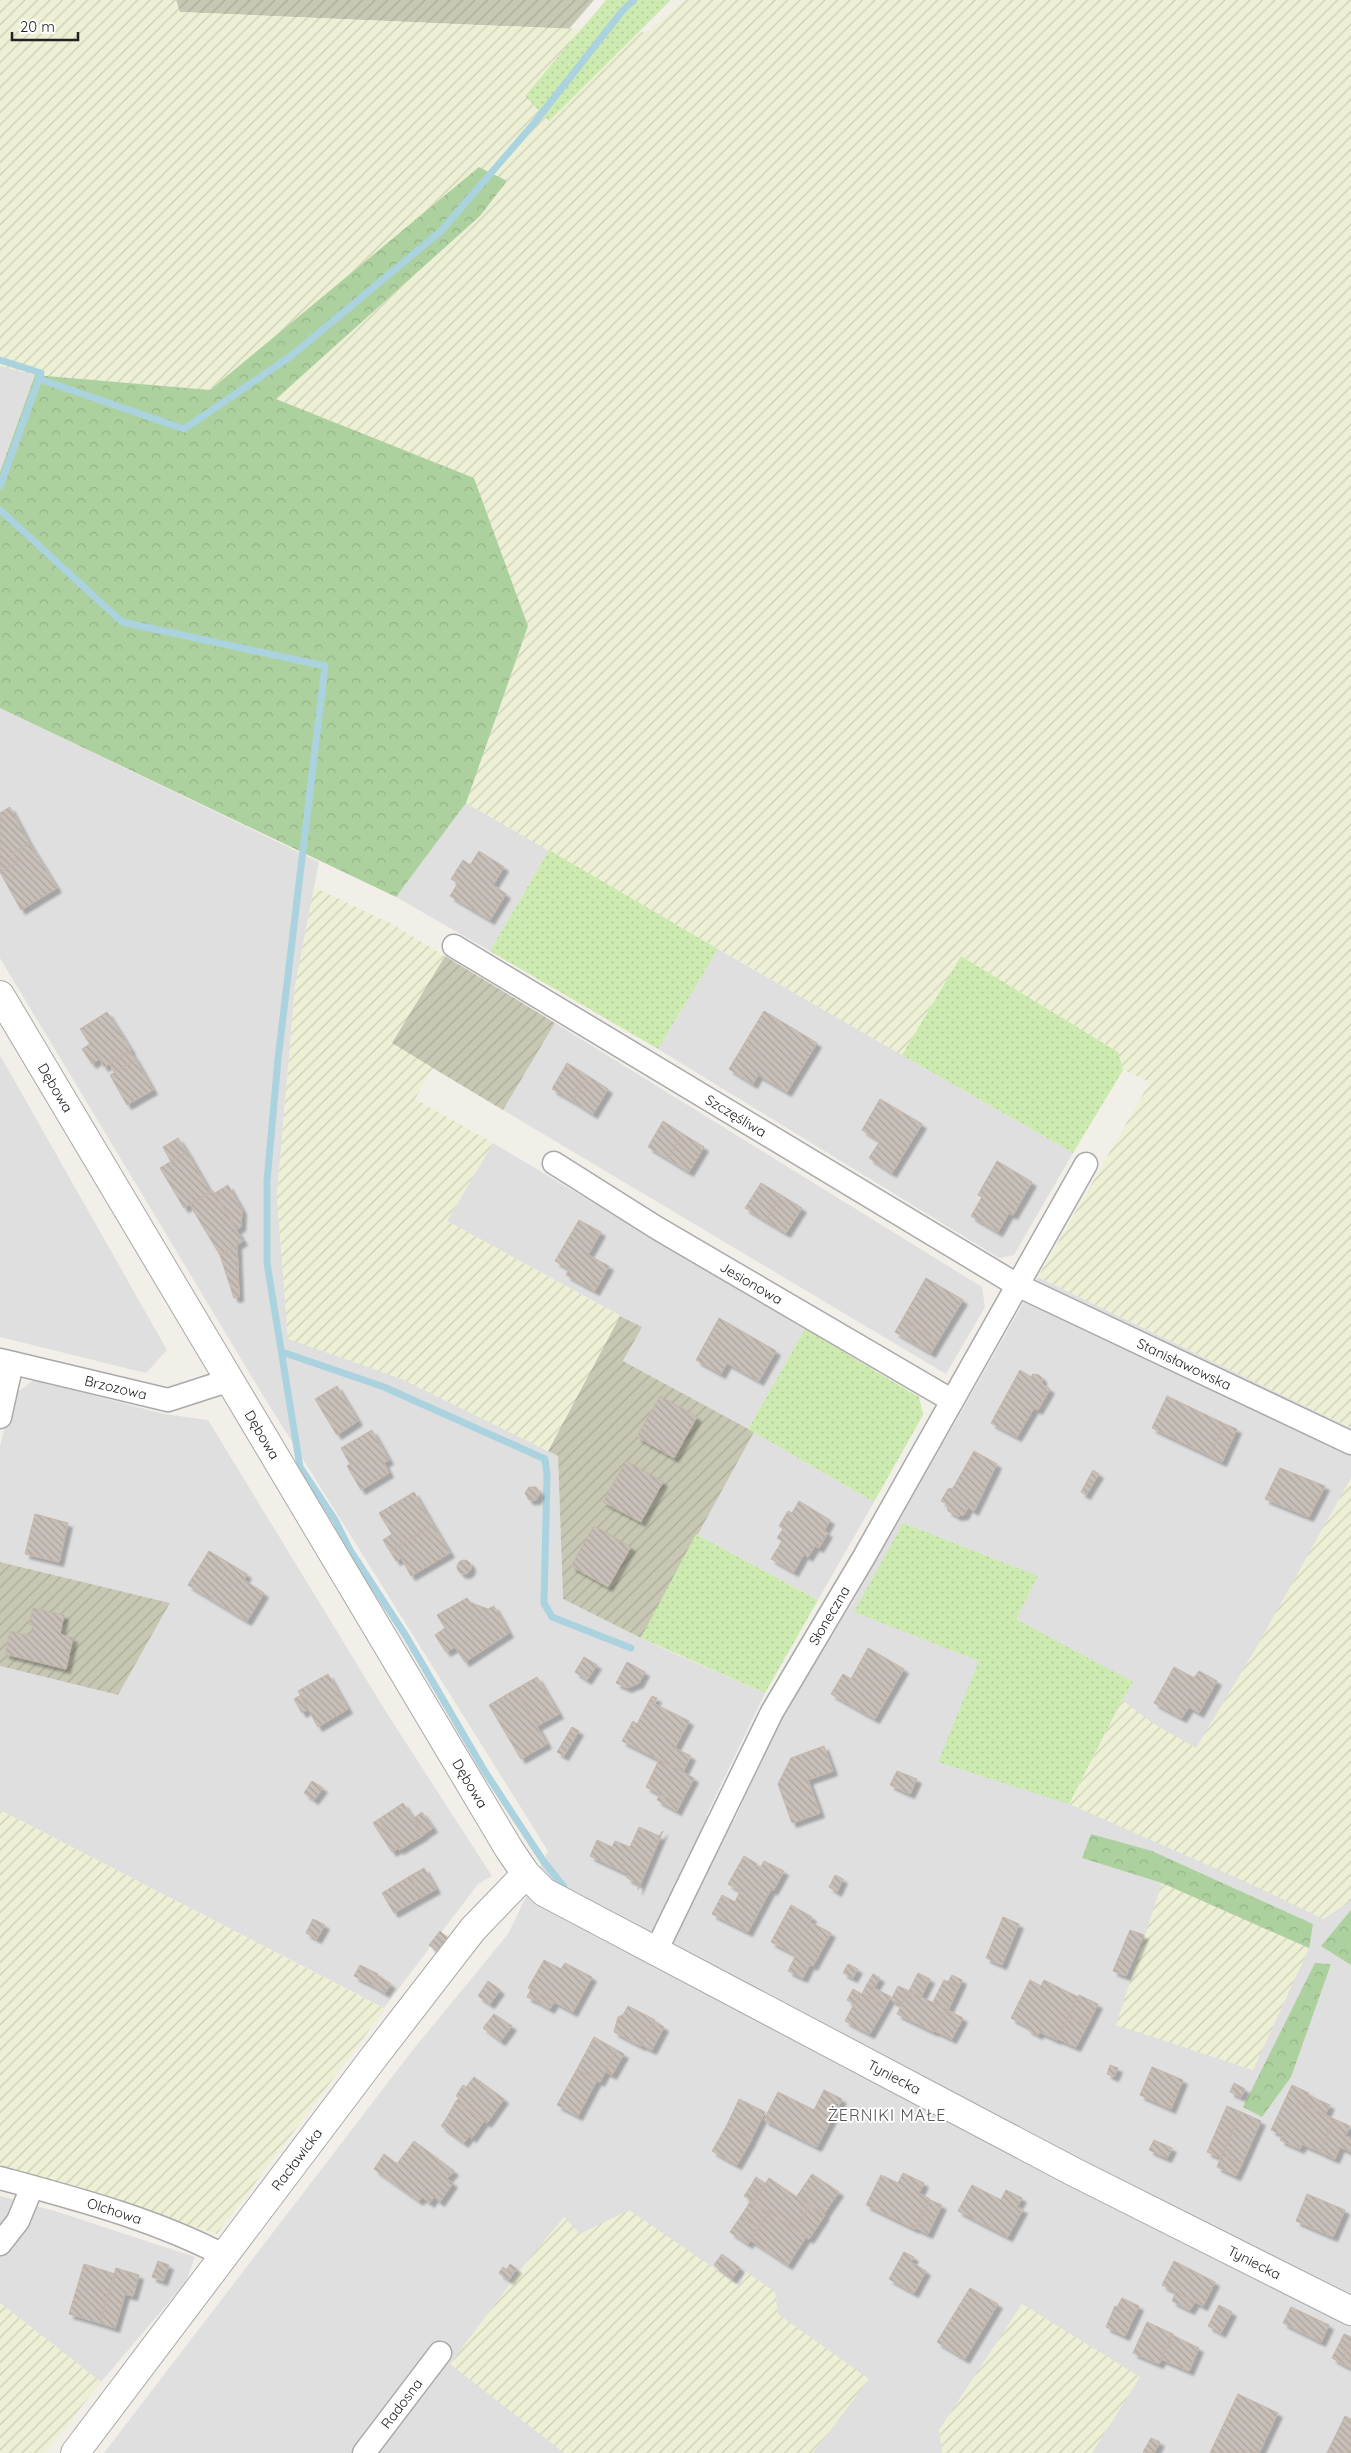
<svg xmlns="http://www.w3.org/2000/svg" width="1351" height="2453" font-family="Quicksand,sans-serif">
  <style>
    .residential { fill: #e0dfdf }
    .construction { fill: url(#construction-furrows) }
    .farmland { fill: url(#farmland-furrows) }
    .grass { fill: url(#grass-dots) }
    .forest { fill: url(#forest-crowns) }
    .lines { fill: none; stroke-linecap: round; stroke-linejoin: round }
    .stream { stroke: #aad3df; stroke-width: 7 }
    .building { fill: url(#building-back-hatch); stroke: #c4b6ab; filter: url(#shadow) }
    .minor-casing { stroke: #a9a9a9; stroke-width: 25 }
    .tertiary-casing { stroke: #a9a9a9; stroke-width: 30 }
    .minor { stroke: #fff; stroke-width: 22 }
    .tertiary { stroke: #fff; stroke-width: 28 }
    .labels { text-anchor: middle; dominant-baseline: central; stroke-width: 4; stroke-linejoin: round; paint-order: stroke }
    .street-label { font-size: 14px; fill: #222; stroke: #fff }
    .quarter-label { font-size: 16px; letter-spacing: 1px; fill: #555; stroke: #fff }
  </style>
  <defs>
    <pattern id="construction-furrows" width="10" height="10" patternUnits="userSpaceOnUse" patternTransform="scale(1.25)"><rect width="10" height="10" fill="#c7c7b4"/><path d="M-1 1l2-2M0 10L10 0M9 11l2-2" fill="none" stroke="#abab9a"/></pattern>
    <pattern id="farmland-furrows" width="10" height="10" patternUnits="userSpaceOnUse" patternTransform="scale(1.25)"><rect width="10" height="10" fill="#eef0d5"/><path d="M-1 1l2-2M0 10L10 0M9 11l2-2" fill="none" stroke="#ccceb7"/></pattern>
    <pattern id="grass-dots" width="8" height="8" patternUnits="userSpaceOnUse" patternTransform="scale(1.25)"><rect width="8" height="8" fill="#cdebb0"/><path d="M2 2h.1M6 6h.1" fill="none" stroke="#b0c997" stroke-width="1.8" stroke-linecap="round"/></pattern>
    <pattern id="forest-crowns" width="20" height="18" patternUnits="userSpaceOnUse" patternTransform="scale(1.25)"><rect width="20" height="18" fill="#add19e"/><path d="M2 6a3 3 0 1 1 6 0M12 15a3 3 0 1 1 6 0" fill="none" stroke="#95b388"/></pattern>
    <pattern id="building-back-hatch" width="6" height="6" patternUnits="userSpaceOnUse" patternTransform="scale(1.25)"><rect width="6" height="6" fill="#c7bfb8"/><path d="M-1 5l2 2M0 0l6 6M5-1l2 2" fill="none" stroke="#aba49e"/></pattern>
    <filter id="shadow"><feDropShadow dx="4.5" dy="4.5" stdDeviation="1" flood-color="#0004"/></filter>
  </defs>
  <rect width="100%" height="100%" fill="#f2efe9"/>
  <path class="residential" d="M0 366 35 375 0 472Z
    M0 708 319 862 295 987 277 1196 288 1338 402 1379 558 1456 563 1599 666 1650 765 1693 706 1816 734 1821 782 1716 854 1600 912 1491 952 1428 1038 1277 1351 1428V2453H104L412 2051 508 1934 548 1851 264 1397 0 958Z
    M466 803 549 850 490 951 396 897Z
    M718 949 1073 1153 1014 1255 999 1258 658 1049Z
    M555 1023 982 1287 985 1307 946 1374 503 1110Z
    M0 1055 167 1350 146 1373 0 1337Z
    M493 1143 805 1329 748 1429 623 1361 641 1327 447 1221Z
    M34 1380 164 1414 208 1420 388 1715 492 1876 478 1884 384 2008 0 1810V1666L118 1695 170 1603 0 1562V1447L12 1396Z
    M754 1432 874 1502 818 1600 696 1534Z
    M0 2196 58 2212 195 2257 186 2282 101 2382 0 2303Z"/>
  <path class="construction" d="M176 0H594L569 29 179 12Z
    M445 956 555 1023 503 1110 391 1043Z
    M620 1316 642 1327 623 1361 754 1432 641 1638 563 1599 558 1456 548 1451Z
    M0 1562 170 1603 118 1695 0 1666Z"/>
  <path class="farmland" d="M0 0H176L180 12 647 32 685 0H1351V1428L1038 1277 1150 1082 1123 1070 1118 1052 961 956 902 1055 466 803 528 626 474 478 276 399 480 216 507 181 479 168 210 390 35 375 0 366Z
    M314 887 392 924 445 956 392 1043 433 1068 415 1099 493 1143 447 1221 620 1316 548 1451 402 1379 288 1339 277 1196 295 987Z
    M1351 1478V1901L1323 1919 1253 1885 1069 1804 1122 1700 1151 1722 1196 1748 1256 1648Z
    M0 1810 385 2009 217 2234 0 2166Z
    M1162 1883 1309 1948 1253 2070 1116 2025Z
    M629 2210 740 2286 745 2271 775 2292 778 2314 869 2379 813 2453H564L450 2364 528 2260 564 2217 580 2234Z
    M0 2303 101 2382 45 2453H0Z
    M1022 2304 1140 2377 1092 2453H942L939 2430Z"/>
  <path class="grass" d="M606 0H671L549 121 525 96Z
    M549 850 718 949 658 1049 490 951Z
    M961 956 1118 1052 1123 1070 1073 1153 902 1055Z
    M805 1329 919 1397 923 1415 874 1502 748 1429Z
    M903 1523 1038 1576 1016 1619 1133 1682 1122 1700 1069 1804 938 1762 979 1661 854 1612Z
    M696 1534 818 1600 765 1693 641 1638Z"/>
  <path class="forest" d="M479 167 507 181 480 216 276 399 474 478 528 626 466 803 396 897 0 708V472L35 375 210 390Z
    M1091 1834 1152 1851 1313 1924 1309 1948 1162 1883 1082 1858Z
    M1351 1910V1965L1321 1946Z
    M1315 1963 1331 1964 1291 2077 1262 2117 1243 2107Z"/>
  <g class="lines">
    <path class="stream" d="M0 360 41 373 0 486
      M39 379 184 429 291 356 441 231 535 122 623 10 634 0
      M0 510 122 622 325 666 278 1059 267 1181V1263L300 1467 335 1520 350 1550 406 1636 484 1770 544 1862 564 1887
      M282 1352 384 1387 545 1459 547 1475 544 1603 552 1617 631 1648"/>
  </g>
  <path class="building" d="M10 807 29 843 13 853 18 862 0 872V813Z
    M29 843 57 888 21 910 0 872 18 862 13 853Z
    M479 851 504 867 493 885 506 894 490 920 450 896 458 883 451 879 463 860 470 865Z
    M764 1011 817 1043 787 1092 758 1075 753 1084 729 1069Z
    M107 1012 131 1050 104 1067 99 1059 92 1064 82 1049 90 1044 80 1029Z
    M130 1051 136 1060 114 1072 109 1063Z
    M136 1060 153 1090 127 1105 110 1075Z
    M567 1063 588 1076 573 1101 552 1089Z
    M588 1076 608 1089 593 1114 573 1101Z
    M880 1099 922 1124 892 1173 869 1158 880 1141 862 1130Z
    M663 1121 683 1134 668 1159 648 1147Z
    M683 1134 704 1147 689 1172 668 1159Z
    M178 1138 187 1152 171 1162 163 1147Z
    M187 1152 210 1192 184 1208 160 1168Z
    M997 1161 1032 1182 1013 1215 1009 1213 998 1232 971 1216 982 1197 978 1195Z
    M761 1183 781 1195 766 1221 745 1208Z
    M228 1185 242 1210 241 1227 236 1229 215 1193Z
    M213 1191 243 1241 220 1255 190 1205Z
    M781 1195 802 1208 786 1233 766 1221Z
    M579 1220 601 1232 588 1255 609 1266 595 1291 566 1275 569 1269 555 1261Z
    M237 1244 239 1297 234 1298 220 1255Z
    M926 1278 963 1300 938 1341 902 1320Z
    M719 1318 776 1351 759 1381 727 1363 721 1374 696 1360Z
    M902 1320 938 1341 931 1353 895 1332Z
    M1020 1370 1031 1377 1033 1374 1039 1375 1042 1378V1384L1050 1389 1038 1410 1034 1408 1017 1437 991 1423Z
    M337 1386 358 1421 337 1435 315 1399Z
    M660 1396 697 1417 674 1458 637 1437Z
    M1167 1396 1225 1424 1210 1456 1152 1428Z
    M1225 1424 1237 1429 1222 1462 1210 1456Z
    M372 1430 389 1460 384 1463 389 1473 361 1490 347 1466 350 1464 341 1448Z
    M974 1451 997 1464 974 1511 968 1507 964 1515 957 1516 948 1511 947 1504 941 1501 948 1489 953 1488Z
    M626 1461 663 1482 641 1522 603 1502Z
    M1280 1468 1325 1486 1309 1517 1265 1499Z
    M1093 1470 1099 1474 1092 1485 1087 1481Z
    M1087 1481 1092 1485 1086 1495 1081 1492Z
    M529 1487H536L540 1493 536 1500H529L525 1493Z
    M414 1492 433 1525 390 1551 383 1540 392 1534 379 1513Z
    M799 1501 830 1520 824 1531 828 1533 819 1548 815 1546 808 1557 804 1554 794 1572 771 1559 782 1541 777 1538 783 1529 779 1526 788 1511 792 1513Z
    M35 1514 68 1523 59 1562 25 1554Z
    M433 1525 450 1553 411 1576 401 1558 396 1561 390 1551Z
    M594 1526 631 1547 608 1587 571 1566Z
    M209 1551 247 1574 244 1580 264 1593 247 1621 188 1585Z
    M457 1567a7 7 0 1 1 14 0a7 7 0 1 1-14 0Z
    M467 1598 471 1603 488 1609 494 1606 509 1633 465 1662 455 1647 446 1652 435 1635 445 1628 437 1615Z
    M33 1608 64 1615 60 1634 73 1638 66 1669 5 1654 10 1631 30 1636 33 1625 29 1624Z
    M868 1648 904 1669 875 1719 831 1694 843 1674 851 1679Z
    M584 1657 597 1665 587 1680 575 1672Z
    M627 1662 645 1672 639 1683 627 1688 616 1683Z
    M1174 1667 1194 1678 1199 1671 1217 1681 1199 1713 1189 1707 1182 1718 1154 1703Z
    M328 1674 348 1709 318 1727 298 1691Z
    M537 1677 559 1714 537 1726 516 1689Z
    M516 1689 547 1744 521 1759 489 1705Z
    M301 1695 308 1709 302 1713 294 1699Z
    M652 1696 657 1698 654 1704 649 1701Z
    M649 1701 689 1721 675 1748 691 1756 683 1772 622 1741 633 1721 637 1724Z
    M572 1727 579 1731 564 1756 557 1752Z
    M824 1746 833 1771 808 1780 820 1813 792 1823 778 1784 791 1758Z
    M659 1760 694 1778 680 1805 646 1787Z
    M897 1771 917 1779 910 1794 890 1785Z
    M312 1781 323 1788 314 1800 304 1793Z
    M660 1794 680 1805 677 1811 657 1800Z
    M403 1803 424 1835 399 1850 379 1819Z
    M422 1812 433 1828 424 1834 414 1818Z
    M379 1819 398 1848 392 1852 373 1823Z
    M639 1827 659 1836 663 1831 638 1890 639 1884 627 1878 628 1874 590 1856 597 1840 612 1847 615 1841 630 1847Z
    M744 1856 757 1864 755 1868 759 1870 764 1861 784 1871 773 1891 771 1889 748 1932 712 1914 722 1895 735 1902 740 1891 728 1884Z
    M424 1868 436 1889 422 1897 410 1876Z
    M835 1875 843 1879 837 1892 829 1887Z
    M410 1876 422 1897 394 1913 382 1893Z
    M791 1905 812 1917 810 1922 831 1933 813 1966 810 1964 803 1978 788 1971 796 1955 771 1942Z
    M1003 1917 1019 1924 1002 1965 986 1958Z
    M313 1919 325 1925 317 1939 306 1933Z
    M1130 1930 1144 1935 1126 1976 1113 1971Z
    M440 1931 449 1939 438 1952 429 1945Z
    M544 1960 561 1969 565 1963 592 1977 573 2012 528 1988Z
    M848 1964 858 1969 853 1978 843 1973Z
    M360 1965 378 1974 372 1985 354 1976Z
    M918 1973 930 1979 921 1997 909 1991Z
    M873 1974 880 1978 874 1988 867 1984Z
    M377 1975 391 1984 385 1993 372 1985Z
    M952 1975 962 1980 959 1987 948 1982Z
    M944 1980 959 1987 948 2010 933 2002Z
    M1030 1980 1041 1986 1044 1980 1078 1997 1057 2040 1040 2032 1038 2035 1027 2029 1028 2027 1011 2018Z
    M488 1981 500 1990 490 2004 478 1996Z
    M867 1984 891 1997 886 2006 862 1994Z
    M898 1986 909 1991 902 2005 891 2000Z
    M531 1989 539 1994 536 2001 527 1997Z
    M853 1989 860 1993 854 2004 847 2000Z
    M909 1991 946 2009 934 2032 897 2014Z
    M860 1993 886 2006 870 2034 845 2021Z
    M539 1994 554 2002 550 2009 536 2001Z
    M1079 1995 1098 2004 1087 2026 1068 2017Z
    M628 2006 655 2020 641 2046 614 2032 618 2017 623 2015Z
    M946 2009 963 2018 952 2039 935 2031Z
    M494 2014 512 2026 501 2041 483 2028Z
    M1068 2017 1087 2026 1076 2047 1058 2039Z
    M654 2021 664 2027 652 2050 642 2045Z
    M594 2037 617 2050 600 2082 577 2069Z
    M617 2050 624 2054 612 2075 605 2071Z
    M1110 2065 1118 2068 1114 2077 1107 2074Z
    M1152 2067 1183 2080 1171 2109 1140 2095Z
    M577 2069 597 2080 578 2116 557 2105Z
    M474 2077 504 2099 487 2123 456 2101 459 2098 456 2096 463 2085 466 2087Z
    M1234 2083 1245 2089 1241 2097 1230 2092Z
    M1292 2085 1309 2093 1304 2105 1334 2119 1320 2152 1302 2144 1300 2149 1280 2140 1283 2135 1271 2130Z
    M824 2090 842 2099 817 2147 764 2120 778 2092 814 2110Z
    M1308 2095 1330 2105 1325 2115 1304 2105Z
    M739 2099 765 2112 752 2138 727 2125Z
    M456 2101 484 2121 472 2138 446 2119Z
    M1227 2106 1241 2112 1221 2158 1207 2152Z
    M1241 2112 1261 2121 1242 2164 1222 2155Z
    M446 2119 469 2136 464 2143 441 2126Z
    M1334 2119 1350 2126 1345 2136 1351 2138V2152L1340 2147 1335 2159 1320 2152Z
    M727 2125 752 2139 737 2165 712 2151Z
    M1154 2140 1172 2148 1167 2158 1149 2150Z
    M414 2141 454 2171 447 2179 453 2183 440 2202 434 2197 430 2203 422 2197 419 2201 374 2169 384 2154 397 2164Z
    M1222 2155 1242 2164 1236 2176 1217 2167Z
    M903 2173 924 2183 919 2193 930 2199 915 2229 866 2205 881 2175 898 2183Z
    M812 2174 839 2192 824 2214 797 2196Z
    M756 2177 766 2184 759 2193 750 2187Z
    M769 2178 810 2206 795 2229 753 2202Z
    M972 2185 1001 2200 1006 2190 1022 2198 1017 2207 1023 2209 1008 2237 958 2211Z
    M750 2187 759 2193 753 2202 744 2196Z
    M1307 2194 1345 2210 1333 2237 1296 2221Z
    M930 2200 942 2205 928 2234 916 2228Z
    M750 2202 768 2213 758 2228 741 2216Z
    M810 2206 825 2215 809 2239 795 2229Z
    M769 2212 806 2237 788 2265 750 2240Z
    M741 2216 758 2228 748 2244 730 2232Z
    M904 2252 914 2257 911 2262 926 2271 914 2293 889 2279Z
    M722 2254 740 2268 732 2279 714 2265Z
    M158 2261 169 2265 163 2281 152 2277Z
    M1174 2261 1215 2282 1203 2306 1162 2285Z
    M84 2264 115 2274 100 2323 69 2314Z
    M510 2264 517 2269 513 2274 507 2269Z
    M503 2267 513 2274 509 2280 499 2273Z
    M116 2268 139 2275 133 2296 125 2294 115 2328 100 2323Z
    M970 2288 998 2304 965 2359 937 2342Z
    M1176 2292 1195 2302 1190 2310 1172 2301Z
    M1122 2298 1139 2306 1135 2315 1117 2307Z
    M1219 2305 1232 2312 1221 2333 1208 2326Z
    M1115 2306 1135 2315 1125 2336 1106 2327Z
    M1291 2307 1329 2325 1321 2342 1283 2323Z
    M1147 2322 1173 2334 1159 2364 1133 2353Z
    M1344 2334 1351 2337V2343L1341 2363 1332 2358Z
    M1172 2335 1199 2348 1189 2371 1161 2359Z
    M1351 2343V2368L1341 2363Z
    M1238 2394 1278 2413 1259 2453H1210Z
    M1345 2416 1351 2419V2453H1327Z
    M1151 2438 1160 2442 1154 2453H1145L1143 2452Z"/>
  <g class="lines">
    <defs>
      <g id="minor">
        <path id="s1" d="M454 946 1017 1285 1351 1443"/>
        <path id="s2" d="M554 1163 657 1228 951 1400"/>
        <path id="s3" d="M0 1360 168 1400 230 1380"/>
        <path d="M0 1417 12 1363"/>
        <path id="s4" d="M655 1953 772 1712 864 1557 1086 1164"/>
        <path id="s5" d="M0 2178C77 2199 154 2219 225 2256"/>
        <path d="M0 2244 18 2221 32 2187"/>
        <path id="s6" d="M364 2453 440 2353"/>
      </g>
      <g id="tertiary">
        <path id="s7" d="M0 995 509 1849 526 1874 544 1892 1072 2171 1351 2311"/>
        <path id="s8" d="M75 2453 374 2057 473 1929 526 1874"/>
      </g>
    </defs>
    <use href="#minor" class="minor-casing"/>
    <use href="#tertiary" class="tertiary-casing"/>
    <use href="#minor" class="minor"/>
    <use href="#tertiary" class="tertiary"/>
  </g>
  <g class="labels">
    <g class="street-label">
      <text stroke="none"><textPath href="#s7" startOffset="108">Dębowa</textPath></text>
      <text stroke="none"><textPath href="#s1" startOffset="329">Szczęśliwa</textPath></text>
      <text stroke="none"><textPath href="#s2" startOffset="231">Jesionowa</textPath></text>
      <text stroke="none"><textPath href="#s1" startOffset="842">Stanisławowska</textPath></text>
      <text stroke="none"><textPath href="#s3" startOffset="119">Brzozowa</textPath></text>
      <text stroke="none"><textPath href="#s7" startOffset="512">Dębowa</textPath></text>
      <text stroke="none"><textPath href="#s4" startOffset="380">Słoneczna</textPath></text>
      <text stroke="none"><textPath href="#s7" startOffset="918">Dębowa</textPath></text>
      <text stroke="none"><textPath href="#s7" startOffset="1446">Tyniecka</textPath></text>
      <text stroke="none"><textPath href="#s8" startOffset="368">Racławicka</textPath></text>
      <text stroke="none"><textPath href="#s5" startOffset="119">Olchowa</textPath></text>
      <text stroke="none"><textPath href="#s7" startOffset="1851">Tyniecka</textPath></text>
      <text stroke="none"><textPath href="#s6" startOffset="62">Radosna</textPath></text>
    </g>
    <g class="quarter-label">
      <text x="887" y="2115">ŻERNIKI MAŁE</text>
    </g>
  </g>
  <path d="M12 32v8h66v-8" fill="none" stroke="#222222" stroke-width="2.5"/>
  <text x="20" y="32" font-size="15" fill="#222222" stroke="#ffffff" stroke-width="4" paint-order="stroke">20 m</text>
</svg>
